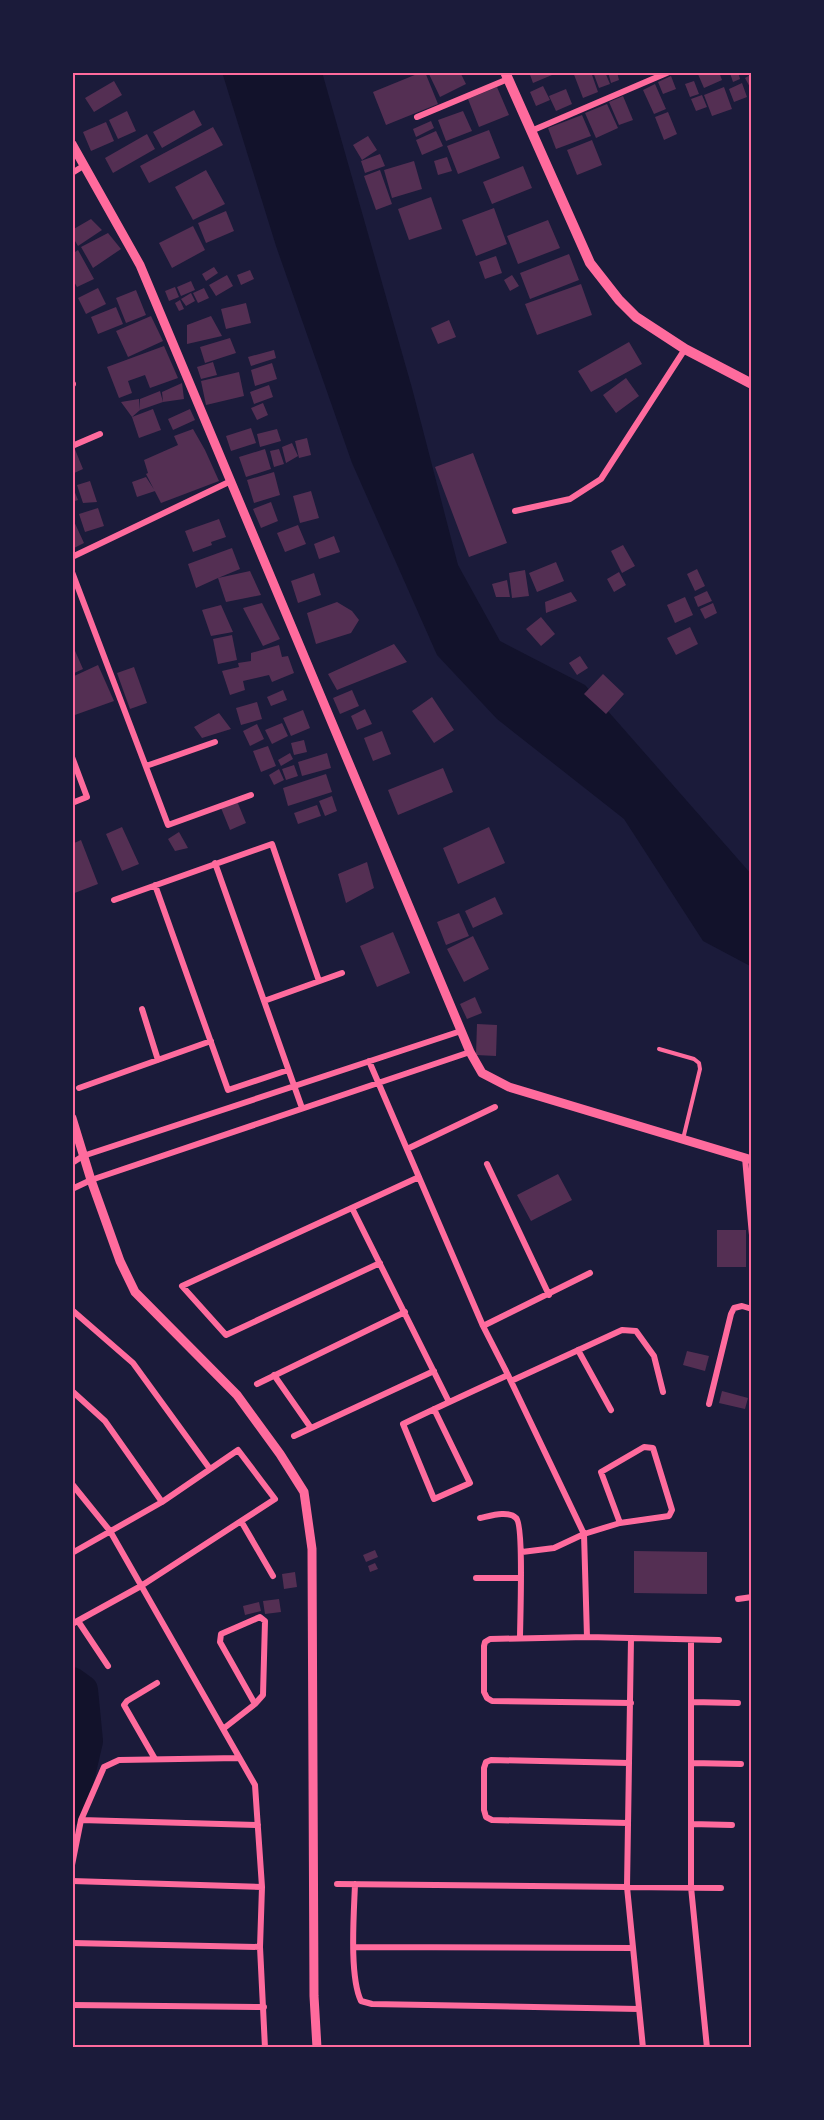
<svg xmlns="http://www.w3.org/2000/svg" width="824" height="2120" font-family="'Archivo Narrow',sans-serif">
  <style>
    .water { fill: #12122b }
    .lines { fill: none; stroke-linecap: round; stroke-linejoin: round }
    .river { stroke: #12122b; stroke-width: 30 }
    .building { fill: #542f53 }
    .service { stroke: #ff6b9d; stroke-width: 4 }
    .minor { stroke: #ff6b9d; stroke-width: 6 }
    .tertiary { stroke: #ff6b9d; stroke-width: 9 }
    .secondary { stroke: #ff6b9d; stroke-width: 10 }
    .neatline { fill: none; stroke: #ff6b9d; stroke-width: 2 }
  </style>
  <rect width="100%" height="100%" fill="#1b1b3a"/>
  <path class="water" d="M222 72H322L412 388 458 565 500 641 585 685 752 875V967L703 941 624 819 497 719 437 655 352 463 276 246Z"/>
  <g class="lines">
    <path class="river" d="M72 1682 83 1690 88 1741 72 1810"/>
  </g>
  <path class="building" d="M422 72H425L438 104 386 125 373 92Z
    M428 72H460L466 84 440 97Z
    M529 72H551L552 75 533 83Z
    M573 72H591L598 92 583 98Z
    M593 72H605L610 84 599 88Z
    M608 72H617L619 80 611 83Z
    M697 72H719L722 80 704 88Z
    M738 72 740 79 733 82 730 73Z
    M752 74V91L745 78Z
    M671 76 676 89 663 94 658 82Z
    M114 81 122 95 94 112 85 98Z
    M694 81 699 94 690 97 685 84Z
    M742 83 747 97 734 102 729 89Z
    M655 84 666 109 654 114 643 90Z
    M543 86 550 100 536 106 530 92Z
    M497 87 509 115 479 127 468 99Z
    M724 87 732 109 712 116 704 95Z
    M566 89 572 104 556 111 549 96Z
    M702 95 707 107 696 111 691 99Z
    M623 96 633 120 619 125 609 102Z
    M607 104 618 128 596 138 585 113Z
    M194 110 202 125 162 148 153 132Z
    M127 111 136 131 118 139 109 120Z
    M463 111 472 131 446 141 438 120Z
    M668 112 677 134 664 140 655 117Z
    M582 115 591 136 556 149 548 128Z
    M431 121 434 128 416 137 413 129Z
    M106 122 114 141 91 151 83 132Z
    M213 127 223 145 149 183 140 166Z
    M489 130 500 158 458 174 447 146Z
    M436 131 443 146 422 155 416 140Z
    M147 134 155 149 113 173 105 158Z
    M368 136 377 150 362 160 353 145Z
    M592 140 602 165 577 175 567 150Z
    M380 154 385 166 365 173 361 161Z
    M447 157 452 171 438 175 434 161Z
    M414 161 422 189 392 198 384 170Z
    M523 166 532 188 492 204 483 182Z
    M206 170 225 204 193 220 175 187Z
    M380 170 392 204 376 210 364 176Z
    M431 197 442 229 409 240 398 209Z
    M494 208 507 244 476 256 462 220Z
    M226 211 234 231 206 243 198 223Z
    M91 219 102 230 78 246 72 236V230Z
    M548 220 560 248 518 264 507 236Z
    M193 226 205 250 172 268 159 243Z
    M108 233 121 249 93 268 81 247Z
    M78 250 94 279 77 287 72 278V254Z
    M569 254 579 280 530 299 520 273Z
    M496 256 502 273 485 279 479 262Z
    M214 267 218 273 206 281 202 274Z
    M250 270 254 279 241 285 237 275Z
    M227 275 233 286 216 296 209 285Z
    M512 275 519 286 510 291 504 280Z
    M191 281 195 290 181 296 177 287Z
    M581 284 592 315 537 335 525 304Z
    M175 287 179 297 169 301 165 291Z
    M98 288 106 304 86 314 78 298Z
    M204 288 209 298 198 303 193 293Z
    M136 290 146 315 126 323 116 298Z
    M191 293 195 301 186 306 181 299Z
    M180 300 184 309 179 311 175 303Z
    M246 303 251 323 226 329 221 309Z
    M116 307 123 324 98 334 91 317Z
    M151 316 163 341 128 357 116 331Z
    M211 316 222 336 187 344V325Z
    M449 320 456 337 438 344 431 328Z
    M230 338 236 353 205 363 200 347Z
    M629 342 642 364 591 392 578 371Z
    M164 346 178 378 150 388 145 375 128 381 132 393 119 398 107 367Z
    M274 350 276 358 251 366 248 357Z
    M213 362 217 375 201 379 197 367Z
    M272 363 277 379 255 386 251 370Z
    M239 372 244 396 206 405 201 381Z
    M626 378 639 396 616 413 603 395Z
    M182 383 184 399 163 402 162 392Z
    M269 385 273 397 254 404 250 392Z
    M160 391 163 402 140 410 132 417 153 409 161 430 139 438 132 417 121 402 139 399 140 410V399Z
    M263 403 268 415 257 420 251 408Z
    M190 409 195 420 173 430 168 419Z
    M251 428 256 443 231 451 226 436Z
    M193 429 205 450 219 481 161 503 146 474 148 473 144 460 178 445 174 436Z
    M277 429 281 441 260 447 257 434Z
    M307 438 311 455 299 458 295 441Z
    M292 443 298 456 286 463 282 447Z
    M74 447 83 469 72 474V448Z
    M265 449 271 469 246 477 239 457Z
    M279 449 284 464 274 467 270 451Z
    M473 453 507 543 469 557 435 467Z
    M274 472 280 495 254 503 247 480Z
    M146 477 155 491 137 497 132 482Z
    M90 481 97 502 83 503 77 485Z
    M72 485 78 500 72 502Z
    M311 491 319 518 300 523 293 496Z
    M271 502 278 521 261 528 253 509Z
    M98 508 104 526 85 532 79 514Z
    M72 517 84 543 72 549Z
    M219 519 226 537 211 542 212 545 193 552 185 531Z
    M298 525 306 544 285 552 277 533Z
    M334 536 340 552 319 559 314 544Z
    M623 545 635 566 622 573 611 551Z
    M232 548 240 569 218 578 250 571 261 595 226 602 218 578 196 588 188 564Z
    M556 562 564 581 537 592 529 573Z
    M697 569 705 586 695 591 687 574Z
    M525 570 529 596 512 598 509 573Z
    M619 572 626 585 614 592 607 579Z
    M314 573 321 595 298 603 291 581Z
    M507 580 510 597H496L492 584Z
    M707 591 712 601 698 607 694 597Z
    M571 592 577 601 546 613 545 602Z
    M685 597 693 615 675 623 667 605Z
    M337 602 352 611 359 620 351 633 316 644 307 613Z
    M262 603 280 639 263 646 243 608Z
    M713 603 717 613 705 619 700 609Z
    M221 605 233 632 211 636 202 610Z
    M541 617 555 634 541 646 526 629Z
    M690 627 698 644 676 655 667 638Z
    M232 635 237 660 218 664 213 639Z
    M72 644 83 669 72 674Z
    M394 644 407 662 337 690 328 674Z
    M279 645 282 657 288 656 294 673 272 682 269 675 243 681 245 690 230 695 222 671 239 667 238 663 251 661V653Z
    M580 656 588 668 577 675 569 663Z
    M98 665 114 701 72 716V677Z
    M134 667 147 703 130 709 117 673Z
    M603 674 624 694 606 714 584 694Z
    M283 690 287 700 271 706 267 697Z
    M352 690 359 706 340 714 333 698Z
    M432 697 454 730 434 743 412 711Z
    M257 702 262 719 241 725 236 708Z
    M365 709 372 724 357 730 351 716Z
    M303 710 310 728 291 736 283 718Z
    M219 713 231 729 202 738 194 727Z
    M282 723 288 736 272 744 265 730Z
    M257 724 264 739 250 746 243 731Z
    M382 731 391 754 373 761 364 738Z
    M304 740 307 752 294 755 291 743Z
    M268 746 276 766 261 772 253 751Z
    M290 753 293 759 281 766 278 760Z
    M327 753 331 768 302 776 298 762Z
    M294 765 298 776 286 780 282 769Z
    M443 768 453 792 398 815 388 790Z
    M279 769 284 780 274 785 269 775Z
    M326 774 332 792 288 806 283 788Z
    M332 796 337 811 325 816 319 801Z
    M237 801 246 823 230 830 221 808Z
    M317 805 321 816 298 824 294 813Z
    M122 827 139 864 122 871 106 834Z
    M489 827 505 863 458 884 443 848Z
    M179 832 188 848 175 851 168 839Z
    M81 840 98 884 72 894V844Z
    M367 862 374 888 346 903 338 874Z
    M495 897 503 914 473 928 465 911Z
    M459 913 469 936 446 945 437 922Z
    M393 932 410 973 377 987 360 946Z
    M473 936 489 969 464 982 447 949Z
    M475 997 482 1013 467 1019 460 1004Z
    M477 1024 497 1025 496 1056 476 1055Z
    M558 1174 572 1200 531 1221 517 1195Z
    M717 1230H746V1267H717Z
    M687 1351 709 1356 705 1371 683 1365Z
    M722 1391 748 1398 745 1409 719 1403Z
    M375 1550 378 1557 366 1562 363 1555Z
    M634 1551 707 1552V1594L634 1593Z
    M375 1563 378 1569 370 1572 368 1566Z
    M295 1572 297 1587 284 1589 282 1574Z
    M279 1599 281 1612 265 1614 263 1601Z
    M259 1602 261 1611 245 1615 243 1606Z"/>
  <g class="lines">
    <path class="service" d="M659 1049 694 1059 699 1063 700 1069 683 1139"/>
    <path class="minor" d="M417 117 508 79
      M531 131 669 72
      M72 173 85 165
      M72 384H73
      M72 446 100 434
      M515 511 570 499 601 479 685 349
      M72 557 231 481
      M72 572 168 825 251 795
      M72 757 87 797 72 803
      M146 766 215 742
      M215 863 302 1108
      M155 885 228 1090 288 1070
      M114 900 272 844 319 981
      M264 1001 342 973
      M142 1009 158 1060
      M369 1061 483 1326 508 1375 584 1534 587 1637
      M79 1088 211 1041
      M407 1149 495 1107
      M745 1158 752 1235
      M72 1163 83 1156 461 1031
      M487 1164 549 1295
      M72 1189 91 1180 470 1052
      M352 1208 449 1402
      M380 1263 226 1335 182 1286 419 1177
      M72 1310 133 1363 210 1469
      M483 1326 590 1273
      M578 1350 611 1410
      M274 1375 311 1428
      M511 1381 622 1330 636 1331 654 1356 663 1392
      M257 1384 405 1312
      M72 1391 105 1421 162 1502
      M709 1404 731 1314 734 1308 742 1306 752 1309
      M434 1409 470 1483 434 1499 403 1424C438 1407 473 1391 508 1375
      M294 1436 434 1371
      M72 1484 110 1531 255 1785 262 1887 260 1947 265 2048
      M480 1518C490 1516 508 1510 516 1518 524 1524 520 1622 520 1638
      M241 1521 273 1576
      M522 1552 554 1548 584 1534 620 1523 669 1516 672 1510 653 1448 644 1447 601 1472 620 1523
      M72 1553 162 1502 238 1450 275 1499 141 1586 72 1624
      M476 1578H521
      M738 1599 752 1597
      M78 1621 108 1666
      M631 1639 627 1887 643 2048
      M691 1640V1887L707 2048
      M692 1702 738 1703
      M631 1703 492 1701 487 1698 484 1692V1646L485 1642 490 1639 587 1637 719 1640
      M223 1729 255 1704 263 1695 265 1621 260 1617 221 1634 220 1642 255 1704
      M155 1759 124 1705 127 1701 157 1683
      M691 1763 741 1764
      M81 1820 258 1825
      M628 1823 492 1820 486 1817 484 1810V1768L486 1762 491 1760 629 1763
      M691 1824 732 1825
      M72 1865 81 1820 104 1767 119 1760 239 1758
      M72 1881 262 1887
      M337 1884 721 1888
      M355 1884C354 1913 349 1976 361 2001L372 2004 639 2009
      M72 1943 260 1947
      M354 1947 633 1948
      M72 2005 264 2007"/>
    <path class="tertiary" d="M72 144 140 265 470 1052 482 1073 509 1087 752 1160
      M72 1118 91 1180 120 1261 135 1292 237 1395 280 1454 304 1492 312 1549 314 1996 317 2048"/>
    <path class="secondary" d="M505 72 590 263 619 300 636 317 685 349 752 384"/>
  </g>
  <rect width="824" height="2120" fill="none" stroke="#1b1b3a" stroke-width="147"/>
  <rect x="74" y="74" width="676" height="1972" class="neatline"/>
</svg>
